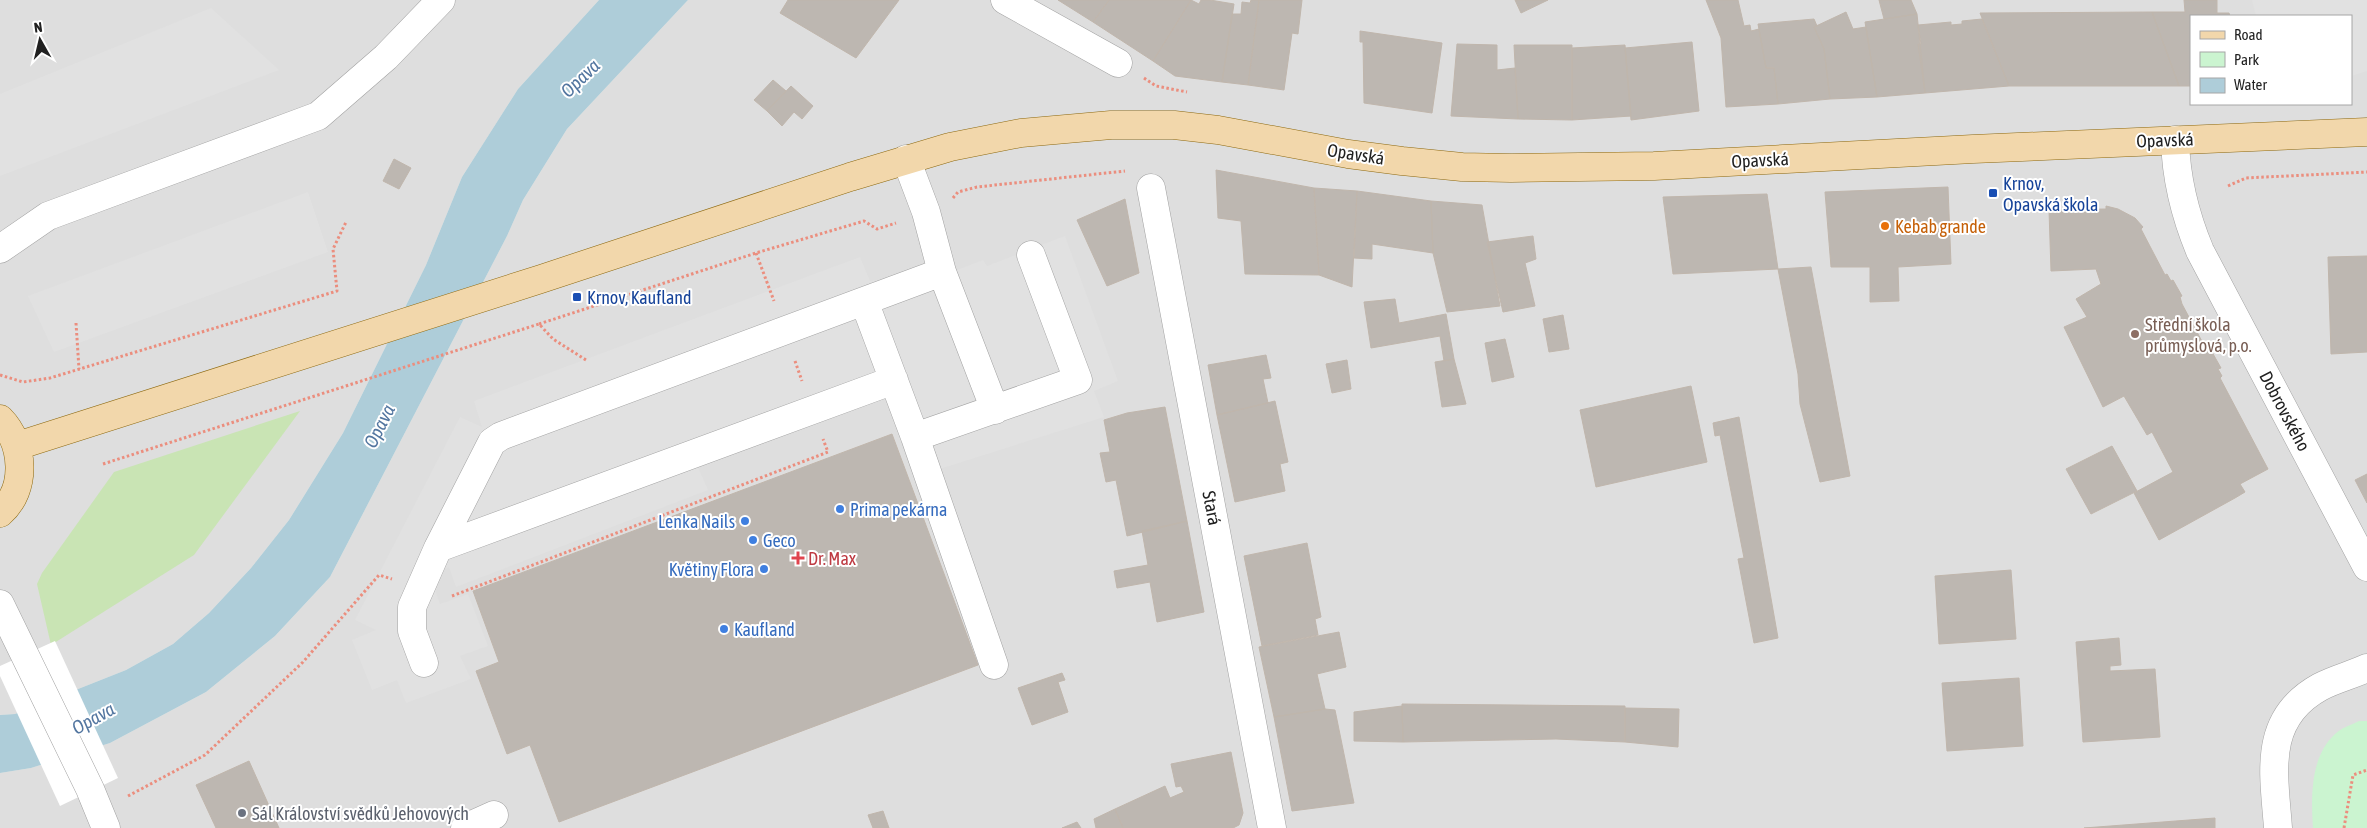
<svg xmlns="http://www.w3.org/2000/svg" width="2367" height="828" font-family="'Asap Condensed',sans-serif">
  <style>
    .residential { fill: #dedede; fill-rule: evenodd }
    .grass { fill: #c9e4b4 }
    .park { fill: #cbf4d0 }
    .parking { fill: #e1e1e1 }
    .water { fill: #aecdd9 }
    .pier { fill: #fff }
    .building { fill: #bdb7b1; stroke: #c0b6ac }
    .lines { fill: none; stroke-linecap: round; stroke-linejoin: round }
    .minor-casing { stroke: #a2a2a2; stroke-width: 29 }
    .major-casing { stroke: #8d6910; stroke-width: 29 }
    .path { stroke: #eb8e7e; stroke-width: 3; stroke-dasharray: 2.5 2.5; stroke-linecap: butt }
    .minor { stroke: #fff; stroke-width: 28 }
    .major { stroke: #f2d7ab; stroke-width: 28 }
    .transit-dot { fill: #1a4fb4; stroke: #fff; stroke-width: 2 }
    .food-dot { fill: #e8710a; stroke: #fff; stroke-width: 2 }
    .education-dot { fill: #8d6e63; stroke: #fff; stroke-width: 2 }
    .shop-dot { fill: #3f7fe0; stroke: #fff; stroke-width: 2 }
    .health-dot { fill: #e0444e; stroke: #fff; stroke-width: 2 }
    .worship-dot { fill: #6b7280; stroke: #fff; stroke-width: 2 }
    .labels { text-anchor: middle; dominant-baseline: central; stroke-width: 4; stroke-linejoin: round; paint-order: stroke }
    .street-label { font-size: 18px; fill: #212121; stroke: #fff }
    .transit-label { font-size: 18px; fill: #164399; stroke: #fff; text-anchor: start }
    .food-label { font-size: 18px; fill: #c56008; stroke: #fff; text-anchor: start }
    .education-label { font-size: 18px; fill: #785e54; stroke: #fff; text-anchor: start }
    .shop-label { font-size: 18px; fill: #366cbe; stroke: #fff; text-anchor: start }
    .health-label { font-size: 18px; fill: #be3a42; stroke: #fff; text-anchor: start }
    .worship-label { font-size: 18px; fill: #5b616d; stroke: #fff; text-anchor: start }
    .water-label { font-size: 19px; font-style: italic; fill: #5376a0; stroke: #fff }
  </style>
  <rect width="100%" height="100%" fill="#f0eee8"/>
  <path class="residential" d="M0 0H599L518 89 462 177 426 265 343 433 289 520 251 568 209 613 173 644 126 670 15 714 0 715Z
    M688 0H2367V828H0V773L31 768 110 743 206 692 275 636 330 577 507 236 523 200 567 129ZM2191 16H2351V104H2191Z"/>
  <path class="grass" d="M300 411 194 555 51 645 37 584 42 573 114 472Z"/>
  <path class="park" d="M2359 721H2367V828H2313C2311 797 2310 757 2335 734 2341 728 2351 725 2359 721Z"/>
  <path class="parking" d="M2252 0H2367V71L2351 76V16H2256Z
    M211 8 279 70 0 176V94Z
    M308 192 328 252 54 352 28 296Z
    M1065 236 1118 381 1094 391 1104 417 927 473 894 380 692 454 708 490 456 587 449 567 445 569 437 584 436 593 440 604 468 594 488 646 460 656 471 679 406 703 397 680 372 690 352 640 376 630 355 620 460 417 482 427 474 401 860 257 870 281 957 270 983 260 987 266Z"/>
  <path class="water" d="M599 0H688L567 129 523 200 507 236 330 577 275 636 206 692 110 743 31 768 0 773V715L15 714 126 670 173 644 209 613 251 568 289 520 343 433 426 265 462 177 518 89Z"/>
  <path class="pier" d="M55 641 118 778 60 806 0 676V666Z"/>
  <path class="building" d="M788 0H899L856 58 780 13Z
    M1058 0H1109L1093 22Z
    M1109 0H1191L1153 61 1093 22Z
    M1191 0 1199 4 1201 0H1210L1234 4 1222 82 1175 76 1153 61Z
    M1251 0H1259L1248 85 1222 82 1232 14H1241L1242 2 1250 3Z
    M1259 0H1302L1298 34 1292 33 1284 90 1248 85Z
    M1515 0H1548L1521 13Z
    M1706 0H1738L1744 26 1750 25 1751 31 1759 29 1766 68H1774L1778 104 1726 107 1721 38Z
    M1879 0H1911L1917 14 1884 19Z
    M2184 0H2217V13H2229L2230 16H2191V86H2179L2152 12H2185Z
    M1846 12 1853 29 1866 27 1877 97 1830 99 1824 49 1814 27Z
    M2152 12 2179 86H2009L1980 13Z
    M1917 14 1925 93 1877 97 1865 22Z
    M1814 19 1817 26 1814 27 1824 49 1830 99 1778 104 1774 68H1766L1758 24Z
    M1982 19 2009 86 1925 93 1918 44H1921L1918 25 1951 22V25L1962 24V21Z
    M1360 31 1442 43 1432 113 1364 103 1363 42H1360Z
    M1692 42 1699 111 1631 120 1625 48Z
    M1457 44 1497 45V70L1515 68 1518 119 1451 116Z
    M1514 45H1572V120L1518 119Z
    M1625 45 1631 116 1572 120V48Z
    M773 80 786 91 767 111 754 100Z
    M791 86 813 106 802 119 794 112 782 126 767 111Z
    M394 159 411 168 399 189 383 181Z
    M1216 170 1314 188 1319 275 1245 274 1241 221 1218 218Z
    M1948 187 1951 264 1898 267 1899 301 1870 302V267H1831L1825 192Z
    M1314 188 1357 191 1352 287 1319 275Z
    M1357 191 1431 201 1433 253 1372 244V259L1354 258Z
    M1767 194 1778 269 1673 274 1663 197Z
    M1125 199 1139 273 1107 286 1077 220Z
    M1431 201 1482 205 1500 306 1447 312 1433 253Z
    M2106 206 2118 209 2135 218 2143 227 2141 229 2165 275 2167 274 2171 281 2173 280 2182 296 2180 297 2182 304 2205 347 2210 354 2212 352 2221 368 2218 369 2222 376 2220 378 2268 469 2240 484 2245 492 2235 498 2159 540 2134 493 2173 472 2152 432 2147 435 2124 396 2103 407 2064 327 2087 317 2076 299 2101 284 2096 269 2051 271 2049 210 2106 209Z
    M1533 236 1536 259 1525 263 1535 306 1503 312 1487 242Z
    M2367 256V352L2331 354 2328 257Z
    M1811 267 1850 476 1820 482 1800 404 1798 374 1778 269Z
    M1395 299 1399 323 1446 314 1454 359 1444 361 1440 336 1371 348 1364 302Z
    M1563 315 1569 349 1549 352 1543 319Z
    M1505 339 1514 377 1492 382 1485 343Z
    M1266 355 1271 378 1263 379 1268 403 1217 415 1208 365Z
    M1454 359 1466 404 1442 407 1435 362Z
    M1347 360 1351 389 1332 393 1326 364Z
    M1691 386 1707 462 1596 487 1580 410Z
    M1275 401 1288 462 1280 464 1285 491 1235 502 1217 415Z
    M1165 407 1187 521 1127 536 1116 480 1106 482 1100 453 1110 452 1104 420 1127 413Z
    M1739 417 1778 638 1754 643 1738 559 1744 558 1720 435 1715 436 1713 423Z
    M892 434 978 665 559 822 530 745 507 754 476 671 499 662 473 591Z
    M2112 446 2137 491 2091 514 2066 469Z
    M2367 474V503L2355 480Z
    M1187 521 1204 612 1157 622 1150 582 1117 588 1114 571 1148 565 1142 531Z
    M1307 543 1321 617 1315 619 1318 635 1262 646 1244 556Z
    M2011 570 2016 639 1939 644 1935 576Z
    M1339 632 1346 667 1317 674 1325 709 1274 717 1259 647Z
    M2119 638 2121 665 2110 666V671L2155 669 2160 737 2083 742 2076 642Z
    M1062 673 1065 680 1058 682 1068 712 1032 725 1018 688Z
    M2019 678 2023 746 1947 751 1942 683Z
    M1402 704 1625 706V742L1556 739 1403 742Z
    M1402 706 1403 742 1354 741V712Z
    M1625 708 1679 709 1678 747 1625 742Z
    M1325 709 1335 710 1354 803 1292 811 1274 717Z
    M1231 752 1243 813 1239 825 1233 828H1123L1115 809 1165 786 1170 798 1184 792 1181 786 1176 787 1171 764Z
    M249 761 279 828H216L196 785Z
    M1115 809 1123 828H1096L1094 819Z
    M883 811 889 828H873L868 815Z
    M2215 818V828H2084Z
    M1077 822 1081 828H1062Z"/>
  <g class="lines">
    <defs>
      <path id="minor" d="M1005 0 1118 63
        M2175 140C2176 179 2185 215 2200 251L2367 567
        M906 159 926 212 942 272 995 410
        M1151 188 1272 828
        M0 249 48 216 318 116 386 57 441 0
        M864 301 915 437 994 665
        M915 437 1078 380 1031 255
        M438 548 894 380
        M0 604 90 789 106 828
        M424 663 412 631V607L438 548 492 442 501 436 942 272
        M465 828 494 815
        M2278 828C2274 773 2262 719 2320 687 2335 679 2352 675 2367 668"/>
      <path id="major" d="M0 419C24 443 28 489 0 513
        M17 446 541 279 850 177 950 147 1021 133 1111 125H1174L1218 130 1348 154 1402 161 1462 167 1511 168 1654 166 1973 149 2367 132"/>
    </defs>
    <use href="#minor" class="minor-casing"/>
    <use href="#major" class="major-casing"/>
    <path class="path" d="M1144 78 1156 86 1187 92
      M2228 186 2246 178 2367 172
      M953 198 958 192 977 187 1125 171
      M756 253 774 301
      M76 323 79 369
      M539 324 756 253 864 221 877 229 896 223
      M795 361 802 381
      M0 375 23 382 50 378 337 291 333 249 346 222
      M103 464 539 324 553 339 586 360
      M452 596 828 452 823 439
      M128 796 205 755 303 662 379 575 392 579
      M2344 828 2353 775 2367 770"/>
    <use href="#minor" class="minor"/>
    <use href="#major" class="major"/>
  </g>
  <g class="transit-dot">
    <rect x="1988" y="188" width="10" height="10" rx="2.5"/>
    <rect x="572" y="292" width="10" height="10" rx="2.5"/>
  </g>
  <circle class="food-dot" cx="1885" cy="226" r="5"/>
  <circle class="education-dot" cx="2135" cy="334" r="5"/>
  <g class="shop-dot">
    <circle cx="840" cy="509" r="5"/>
    <circle cx="745" cy="521" r="5"/>
    <circle cx="753" cy="540" r="5"/>
    <circle cx="764" cy="569" r="5"/>
    <circle cx="724" cy="629" r="5"/>
  </g>
  <path class="health-dot" d="M795.5 550.5h5v5h5v5h-5v5h-5v-5h-5v-5h5z"/>
  <circle class="worship-dot" cx="242" cy="813" r="5"/>
  <g class="labels">
    <g class="street-label">
      <text transform="translate(2165 140) rotate(-2)">Opavská</text>
      <text transform="translate(1356 154) rotate(9)">Opavská</text>
      <text transform="translate(1760 160) rotate(-3)">Opavská</text>
      <text transform="translate(2285 411) rotate(62)">Dobrovského</text>
      <text transform="translate(1212 508) rotate(79)">Stará</text>
    </g>
    <g class="transit-label">
      <text x="2003" y="183">Krnov,<tspan x="2003" dy="21">Opavská škola</tspan></text>
      <text x="587" y="297">Krnov, Kaufland</text>
    </g>
    <g class="food-label">
      <text x="1895" y="226">Kebab grande</text>
    </g>
    <g class="education-label">
      <text x="2145" y="324">Střední škola<tspan x="2145" dy="21">průmyslová, p.o.</tspan></text>
    </g>
    <g class="shop-label">
      <text x="850" y="509">Prima pekárna</text>
      <text x="735" y="521" text-anchor="end">Lenka Nails</text>
      <text x="763" y="540">Geco</text>
      <text x="754" y="569" text-anchor="end">Květiny Flora</text>
      <text x="734" y="629">Kaufland</text>
    </g>
    <g class="health-label">
      <text x="808" y="558">Dr. Max</text>
    </g>
    <g class="worship-label">
      <text x="252" y="813">Sál Království svědků Jehovových</text>
    </g>
    <g class="water-label">
      <text transform="translate(580 78) rotate(-44)">Opava</text>
      <text transform="translate(379 426) rotate(-63)">Opava</text>
      <text transform="translate(93 718) rotate(-29)">Opava</text>
    </g>
  </g>
  <rect x="2190" y="15" width="162" height="90" fill="#ffffff" stroke="#a6a6a6"/>
  <rect x="2200" y="31" width="25" height="8" fill="#f2d7ab" stroke="#a6a6a6"/>
  <text x="2234" y="40" font-size="15" fill="#212121">Road</text>
  <rect x="2200" y="52" width="25" height="15" fill="#cbf4d0" stroke="#a6a6a6"/>
  <text x="2234" y="65" font-size="15" fill="#212121">Park</text>
  <rect x="2200" y="78" width="25" height="15" fill="#aecdd9" stroke="#a6a6a6"/>
  <text x="2234" y="90" font-size="15" fill="#212121">Water</text>
  <g transform="translate(40 40) rotate(352)" stroke="#ffffff" stroke-width="4" paint-order="stroke">
  <path d="M0-4L9 19L0 12L-9 19Z" fill="#212121"/>
  <text y="-8" font-size="14" font-weight="bold" text-anchor="middle" fill="#212121">N</text>
  </g>
</svg>
